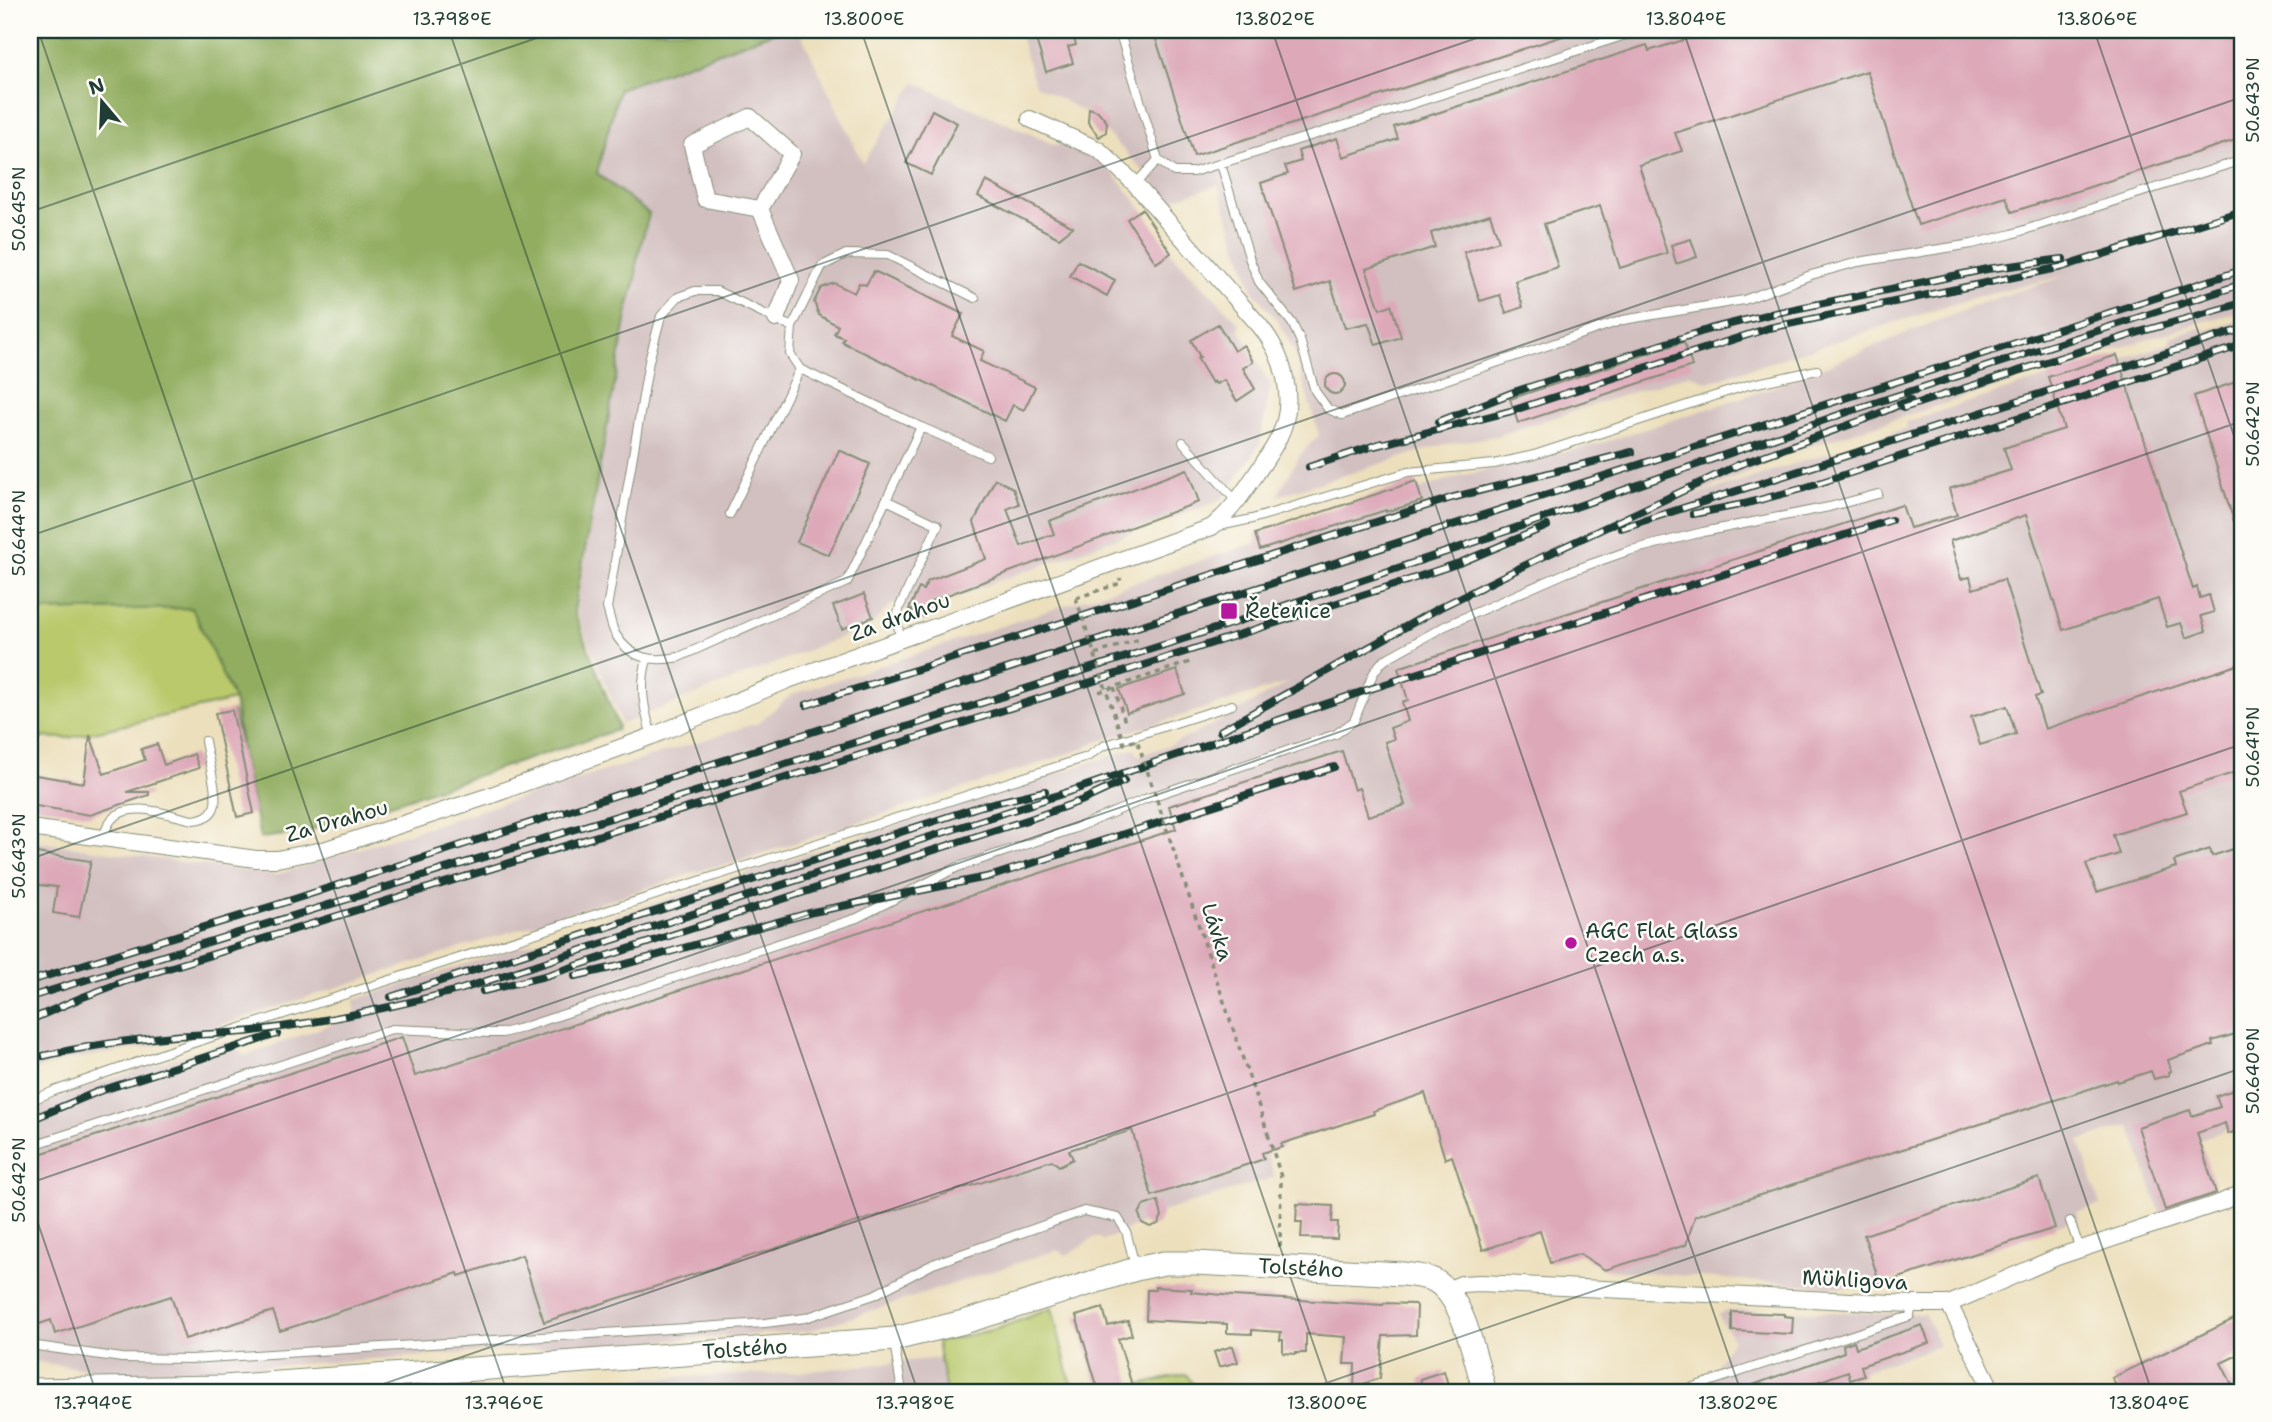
<svg xmlns="http://www.w3.org/2000/svg" width="2272" height="1422" font-family="'Shantell Sans',sans-serif">
  <style>
    .industrial { fill: #d2bfc0 }
    .green { fill: #b9c96c; stroke: #6c8350; stroke-width: 2 }
    .forest { fill: #92ad60; stroke: #58754a; stroke-width: 2 }
    .building { fill: #dda9b9; fill-rule: evenodd }
    .lines { fill: none; stroke-linecap: round; stroke-linejoin: round }
    .lane-casing { stroke: #868e78; stroke-width: 10 }
    .street-casing { stroke: #868e78; stroke-width: 18 }
    .secondary-casing { stroke: #868e78; stroke-width: 25 }
    .path { stroke: #868e78; stroke-width: 3.5; stroke-dasharray: 5 5; stroke-linecap: butt }
    .lane { stroke: #fff; stroke-width: 8 }
    .street { stroke: #fff; stroke-width: 16 }
    .secondary { stroke: #fff; stroke-width: 23 }
    .rail-casing { stroke: #1f3d34; stroke-width: 8 }
    .rail { stroke: #fdfcf7; stroke-width: 5; stroke-dasharray: 16; stroke-linecap: butt }
    .path-bridge { stroke: #868e78; stroke-width: 3.5; stroke-dasharray: 5 5; stroke-linecap: butt }
    .ticks { fill: none; stroke: #1f3d34; stroke-width: 2; stroke-opacity: 0.45 }
    .poi-dot { fill: #b5179e; stroke: #fdfcf7; stroke-width: 2.5 }
    .labels { text-anchor: middle; dominant-baseline: central; stroke-width: 5; stroke-linejoin: round; paint-order: stroke }
    .poi-label { font-size: 21px; fill: #1f3d34; stroke: #fdfcf7; text-anchor: start }
    .street-label { font-size: 21px; fill: #1f3d34; stroke: #fdfcf7 }
    .neatline { fill: none; stroke: #1f3d34; stroke-width: 2.5 }
    .ticks-label { font-size: 18px; text-anchor: middle; fill: #1f3d34 }
  </style>
  <rect width="100%" height="100%" fill="#fdfcf7"/>
  <filter id="ink" filterUnits="userSpaceOnUse"><feTurbulence type="fractalNoise" baseFrequency=".0143" numOctaves="2"/><feDisplacementMap in="SourceGraphic" scale="14" xChannelSelector="R" yChannelSelector="G"/><feConvolveMatrix kernelMatrix="1 2 1 2 8 2 1 2 1" color-interpolation-filters="sRGB"/></filter>
  <filter id="wash" filterUnits="userSpaceOnUse"><feTurbulence type="fractalNoise" baseFrequency=".00686" numOctaves="4" result="noise"/><feDisplacementMap in="SourceGraphic" scale="28" xChannelSelector="R" yChannelSelector="G"/><feGaussianBlur stdDeviation="1.57" result="paint"/><feColorMatrix in="noise" values="0 0 0 0 0 0 0 0 0 0 0 0 0 0 0 0 0 1.4 0 .05"/><feComposite in="paint" operator="in"/></filter>
  <g filter="url(#wash)">
    <rect width="100%" height="100%" fill="#ecdfbc"/>
    <path class="industrial" d="M780 30H799L863 163 915 83 1058 146 1061 142 1095 157 1108 167 1142 209 1171 253 1240 324 1239 328 1270 385 1260 444 1221 500 944 601 930 613 926 612 924 617 893 603 871 625 622 724 576 611 629 304 636 279 637 259 597 173 619 89Z
      M1018 30H2242V312L2211 319 1800 449 1682 500 1907 428 1906 422 2121 354 2123 359 2171 343 2170 337 2203 327 2205 331 2242 320V1129L2228 1134 2227 1130 2199 1139 2218 1197 2161 1214 2130 1125 2079 1141 2100 1205 2077 1212 2079 1218 2055 1226V1228L1880 1284 1876 1290 1605 1270 1587 1258 1585 1252 1550 1263 1540 1231 1483 1250 1431 1092 1373 1110 1374 1114 1303 1137 1292 1102 1262 1153 1266 1152 1275 1177 1162 1212 1158 1224 1150 1227 1142 1223 1103 1241 1100 1238H1094L1067 1255 1057 1250 809 1331 128 1375 30 1361V1111L47 1102 96 1084 228 1041 245 1056 356 1015 354 1000 1135 748 1138 756 1168 746 1205 729 1290 682 1090 744 1083 749 727 865 715 866 162 1044 67 1060 30 1071V841L275 875 758 723 791 695 1460 476 1599 444 1771 388 1984 302 2069 275 1979 296 1708 382 1689 374 1496 436 1441 445 1277 496 1300 455 1319 435 1294 351 1278 321 1253 291 1218 185 1176 198 1179 213 1145 173 1106 132 1097 135 1094 132 1088 122V114L1035 85Z
      M1728 1310 1925 1314 1939 1346 1801 1392H1659L1710 1376 1733 1339 1718 1315Z
      M940 1358 946 1392H458L631 1379 788 1373Z"/>
    <path class="green" d="M192 608 234 700 68 738 30 737V611Z
      M1052 1308 1073 1392H946L937 1342 997 1329Z
      M1186 1374 1198 1392H1111Z"/>
    <path class="forest" d="M30 30H780L619 89 597 173 649 214 637 259 636 279 629 304 574 611 618 726 617 730 302 833 260 838 255 813 232 710 242 750 234 700 192 608 30 611Z"/>
    <g id="blocks">
      <path class="building" d="M1033 30H1071L1076 45 1068 47 1073 63 1046 72Z
        M1153 30H1572V33L1194 156Z
        M1715 30H2242V138L2012 212 2006 197 1918 225 1867 71 1675 133 1682 151 1639 165 1667 253 1620 268 1600 206 1544 224 1558 267 1515 281 1523 307 1506 313 1500 295 1480 301 1464 252 1499 241 1490 214 1431 233 1435 247 1366 269 1380 309 1391 305 1401 337 1376 345 1368 323 1345 328 1330 281 1296 292 1261 183 1288 174 1285 166 1301 161 1298 151 1337 138 1343 157 1398 139 1394 127 1647 45 1649 51Z
        M1089 108 1098 111 1107 122 1106 132 1099 137 1088 122Z
        M932 110 957 123 931 175 906 163Z
        M986 181 1073 227 1059 238 978 196Z
        M1142 209 1171 253 1156 263 1127 219Z
        M1691 239 1697 257 1676 264 1671 245Z
        M1078 261 1115 280 1107 296 1070 276Z
        M874 271 963 314 952 336 984 351 980 361 1035 387 1024 410 1013 405 1005 421 842 342 844 338 834 334 838 326 819 315 814 302 821 288 834 283 854 293 859 283 866 285Z
        M1218 324 1234 351 1244 345 1253 362 1243 368 1255 389 1237 401 1224 380 1216 384 1214 381 1212 383 1197 358 1200 357 1191 340Z
        M1684 342 1692 366 1518 423 1510 399Z
        M2117 355 2193 589 2197 587 2200 598 2209 595 2214 612 2201 616 2206 631 2186 638 2181 623 2167 627 2158 599 2063 630 2026 515 1950 541 1961 579 1970 577 1973 589 2004 579 2041 695 2035 697 2045 729 2237 665 2238 667 2242 666V770L2179 791 2187 812 2113 835 2119 854 2086 864 2097 892 2176 867 2174 861 2210 849 2212 856 2242 846V1032L2212 1041 2213 1045 2168 1060 2171 1071 2168 1072 2169 1075 2154 1079 2151 1071 2118 1082 2117 1080 1695 1216 1686 1245 1605 1270 1580 1254 1550 1263 1540 1231 1483 1250 1452 1156 1445 1159 1425 1093 1373 1111 1374 1114 1281 1144 1282 1147 1262 1153 1264 1159 1152 1196 1132 1130 1069 1150 1073 1159 1059 1166 1052 1160 544 1322 522 1255 459 1276 458 1273 280 1331 273 1311 185 1339 171 1296 55 1334 51 1320 30 1327V1157L402 1037 415 1076 1176 829 1169 806 1342 751 1354 790 1359 788 1368 816 1405 805 1385 742 1394 739 1390 728 1408 721 1402 702 1408 700 1398 668 1902 505 1910 528 1957 515 1949 489 2011 470 2004 448 2064 429 2048 377ZM2007 706 2016 734 1980 745 1971 717Z
        M1325 384a10 10 0 1 1 20 0a10 10 0 1 1-20 0Z
        M2242 380V536L2239 537 2194 396Z
        M839 450 870 464 829 555 797 542Z
        M1187 469 1199 502 931 601 924 617 909 609 919 588 923 590 928 581 986 559 974 522 995 479 1013 488 1019 504 1007 509 1021 546 1054 534 1049 521Z
        M1416 481 1422 501 1386 512V510L1260 550 1255 534Z
        M864 594 873 617 842 629 833 606Z
        M1177 670 1185 694 1127 713 1119 689Z
        M232 710 254 813 237 817 215 713Z
        M90 735 104 774 145 760 141 749 157 744 164 765 194 754 199 768 127 792H149V795L90 815 30 805V774L84 783Z
        M30 852 91 861 79 917 53 913 57 887 30 884Z
        M2242 1087V1129L2228 1134 2225 1123 2197 1133 2216 1193 2165 1210 2138 1127 2190 1110 2192 1116 2220 1107 2216 1096Z
        M2039 1178 2055 1228 1880 1284 1864 1235Z
        M1158 1201 1162 1216 1158 1224 1150 1227 1142 1223 1139 1214 1143 1206Z
        M1297 1204 1333 1206 1332 1222H1338L1337 1239 1301 1238 1302 1222H1296Z
        M1155 1287 1192 1289 1191 1292 1233 1296 1383 1305 1384 1303 1414 1304 1417 1306 1416 1335 1383 1336 1380 1378 1354 1387 1355 1364H1344L1346 1337 1306 1334V1353H1296V1354L1283 1353V1340H1280L1281 1332 1252 1330V1334L1227 1333V1324L1146 1320 1147 1290H1155Z
        M1103 1308 1108 1326 1128 1321 1132 1335 1118 1339 1134 1392H1099L1076 1316Z
        M1732 1312 1784 1314V1316L1793 1317 1792 1334 1732 1331Z
        M2242 1315V1353L2221 1363 2236 1392H2119L2112 1378Z
        M1922 1325 1929 1343 1861 1366 1864 1376 1850 1380 1848 1371 1790 1392H1739V1390L1844 1352 1843 1345 1854 1341 1856 1348Z
        M1233 1346 1238 1362 1219 1367 1214 1352Z
        M1444 1371 1450 1392H1424L1420 1379Z"/>
    </g>
  </g>
  <g filter="url(#ink)">
    <use href="#blocks" fill-opacity="0" stroke="#868e78" stroke-width="2"/>
    <g class="lines">
      <defs>
        <path id="lane" d="M1119 30 1158 160 1174 172H1193L1378 115 1641 30
          M1221 164 1250 260 1259 282 1292 323 1300 340 1315 391 1328 409 1342 415 1623 320 1744 300 1811 275 1858 262 1972 244 2012 234 2242 160
          M1135 184 1158 160
          M975 298 888 255 846 254 822 266 792 327 790 354 800 369 921 427 988 456
          M792 327 717 291H695L678 297 661 316 649 361 607 608C610 616 611 627 616 635 631 660 654 662 679 657L847 582 921 427
          M1183 442 1237 502
          M886 500 938 525 900 606 897 618 900 639
          M730 514 800 369
          M1219 526 1252 519 1408 472 1494 464 1534 455 1748 385 1817 370
          M647 660C639 686 644 710 652 736
          M30 745 36 737
          M102 840C105 833 107 824 112 819 131 799 171 816 193 820 203 819 213 815 215 804 218 792 207 755 205 741
          M30 1101 54 1091 184 1046 1087 757 1103 746 1232 705
          M30 1146 392 1029 489 1033H502L518 1029 857 918 958 867 1076 828 1145 799 1336 734 1354 721 1373 674 1380 664 1389 657 1445 626 1568 572 1628 551 1703 532 1829 507 1878 494
          M2070 1221 2080 1249
          M894 1342 902 1392
          M30 1345 122 1358 191 1359 765 1323 805 1318 874 1295 933 1264 1084 1211 1118 1218 1126 1231 1135 1266
          M397 1377 398 1392
          M1678 1392 1910 1316 1912 1304"/>
        <path id="street" d="M760 209 705 199 692 145 750 117 792 154 760 209 791 280 776 319
          M30 828 256 859H277L323 850 489 796 652 736 788 680 1212 527C1232 510 1242 495 1256 474 1264 462 1273 450 1279 437 1297 401 1284 355 1260 326L1135 184 1099 150 1030 119
          M1447 1290 1461 1284 1480 1283 1912 1304H1949L2057 1257 2222 1202 2242 1193
          M1949 1304 1993 1392"/>
        <path id="secondary" d="M30 1390 223 1387 894 1339 964 1322 1136 1269 1164 1263H1195L1403 1274C1412 1275 1423 1276 1431 1279 1464 1292 1475 1361 1485 1392"/>
      </defs>
      <use href="#lane" class="lane-casing"/>
      <use href="#street" class="street-casing"/>
      <use href="#secondary" class="secondary-casing"/>
      <path class="path" d="M1076 598 1121 583 1120 578
        M1095 654 1140 639
        M1114 687 1126 725
        M1099 692 1190 662
        M1268 1134 1281 1177 1280 1248"/>
      <use href="#lane" class="lane"/>
      <use href="#street" class="street"/>
      <use href="#secondary" class="secondary"/>
      <defs>
        <path id="rail" d="M1903 408 2143 331 2242 303
          M1438 422 1514 392 1710 329 1766 315 1987 269 2063 259
          M1374 446 1511 411 1769 328 2062 267 2242 211
          M1309 467 1382 443
          M1693 514 1744 504 1801 489 2242 345
          M1621 528 2242 329
          M806 705 1451 498 1632 452
          M1220 731 1439 608 1536 560 1738 465 1871 417 1910 400
          M575 976 615 967 813 912 992 876 1334 767
          M30 981 276 905 2242 270
          M483 991 545 976 1033 818 1083 800 1124 781
          M30 997 909 726 1233 623 1458 548 1856 409 2242 284
          M391 997 981 806 1045 791
          M30 1020 83 997 123 982 932 733 1406 581 1462 562 1547 526
          M43 1056C86 1046 129 1040 174 1036 200 1034 227 1034 253 1031 323 1022 394 1007 462 989L1074 790 1367 690 1891 520
          M30 1120 97 1092 277 1034"/>
      </defs>
      <use href="#rail" class="rail-casing"/>
      <use href="#rail" class="rail"/>
      <path class="path-bridge" d="M1076 598 1124 744 1137 740 1268 1134"/>
    </g>
  </g>
  <path class="ticks" d="M38 30 507 1392M449 30 918 1392M861 30 1330 1392M1272 30 1741 1392M1683 30 2152 1392M2094 30 2242 459M30 212 560 30M30 536 1500 30M30 859 2242 97M30 1183 2242 421M30 1200 96 1392M360 1392 2242 744M1300 1392 2242 1068M2239 1392 2242 1391"/>
  <g class="poi-dot">
    <rect x="1220" y="602" width="18" height="18" rx="3.5"/>
    <circle cx="1571" cy="943" r="7"/>
  </g>
  <g class="labels">
    <g class="poi-label">
      <text x="1245" y="611">Řetenice</text>
      <text x="1585" y="931">AGC Flat Glass<tspan x="1585" dy="24">Czech a.s.</tspan></text>
    </g>
    <g class="street-label">
      <text transform="translate(900 617) rotate(-20)">Za drahou</text>
      <text transform="translate(337 821) rotate(-16)">Za Drahou</text>
      <text transform="translate(1217 932) rotate(72)">Lávka</text>
      <text transform="translate(1301 1268) rotate(3)">Tolstého</text>
      <text transform="translate(1855 1280) rotate(3)">Mühligova</text>
      <text transform="translate(745 1349) rotate(-4)">Tolstého</text>
    </g>
  </g>
  <rect width="2272" height="1422" fill="none" stroke="#fdfcf7" stroke-width="77"/>
  <g transform="translate(102 102) rotate(341)" stroke="#fdfcf7" stroke-width="5" paint-order="stroke">
  <path d="M0-5L12 26L0 18L-12 26Z" fill="#1f3d34"/>
  <text y="-10" font-size="19" font-weight="bold" text-anchor="middle" fill="#1f3d34">N</text>
  </g>
  <rect x="38" y="38" width="2196" height="1346" class="neatline"/>
  <g class="ticks-label">
    <text x="452" y="25">13.798°E</text>
    <text x="864" y="25">13.800°E</text>
    <text x="1275" y="25">13.802°E</text>
    <text x="1686" y="25">13.804°E</text>
    <text x="2097" y="25">13.806°E</text>
    <text transform="translate(2253 100) rotate(-90)" y="6">50.643°N</text>
    <text transform="translate(19 209) rotate(-90)" y="6">50.645°N</text>
    <text transform="translate(2253 424) rotate(-90)" y="6">50.642°N</text>
    <text transform="translate(19 533) rotate(-90)" y="6">50.644°N</text>
    <text transform="translate(2253 747) rotate(-90)" y="6">50.641°N</text>
    <text transform="translate(19 856) rotate(-90)" y="6">50.643°N</text>
    <text transform="translate(2253 1071) rotate(-90)" y="6">50.640°N</text>
    <text transform="translate(19 1180) rotate(-90)" y="6">50.642°N</text>
    <text x="93" y="1409">13.794°E</text>
    <text x="504" y="1409">13.796°E</text>
    <text x="915" y="1409">13.798°E</text>
    <text x="1327" y="1409">13.800°E</text>
    <text x="1738" y="1409">13.802°E</text>
    <text x="2149" y="1409">13.804°E</text>
  </g>
</svg>
